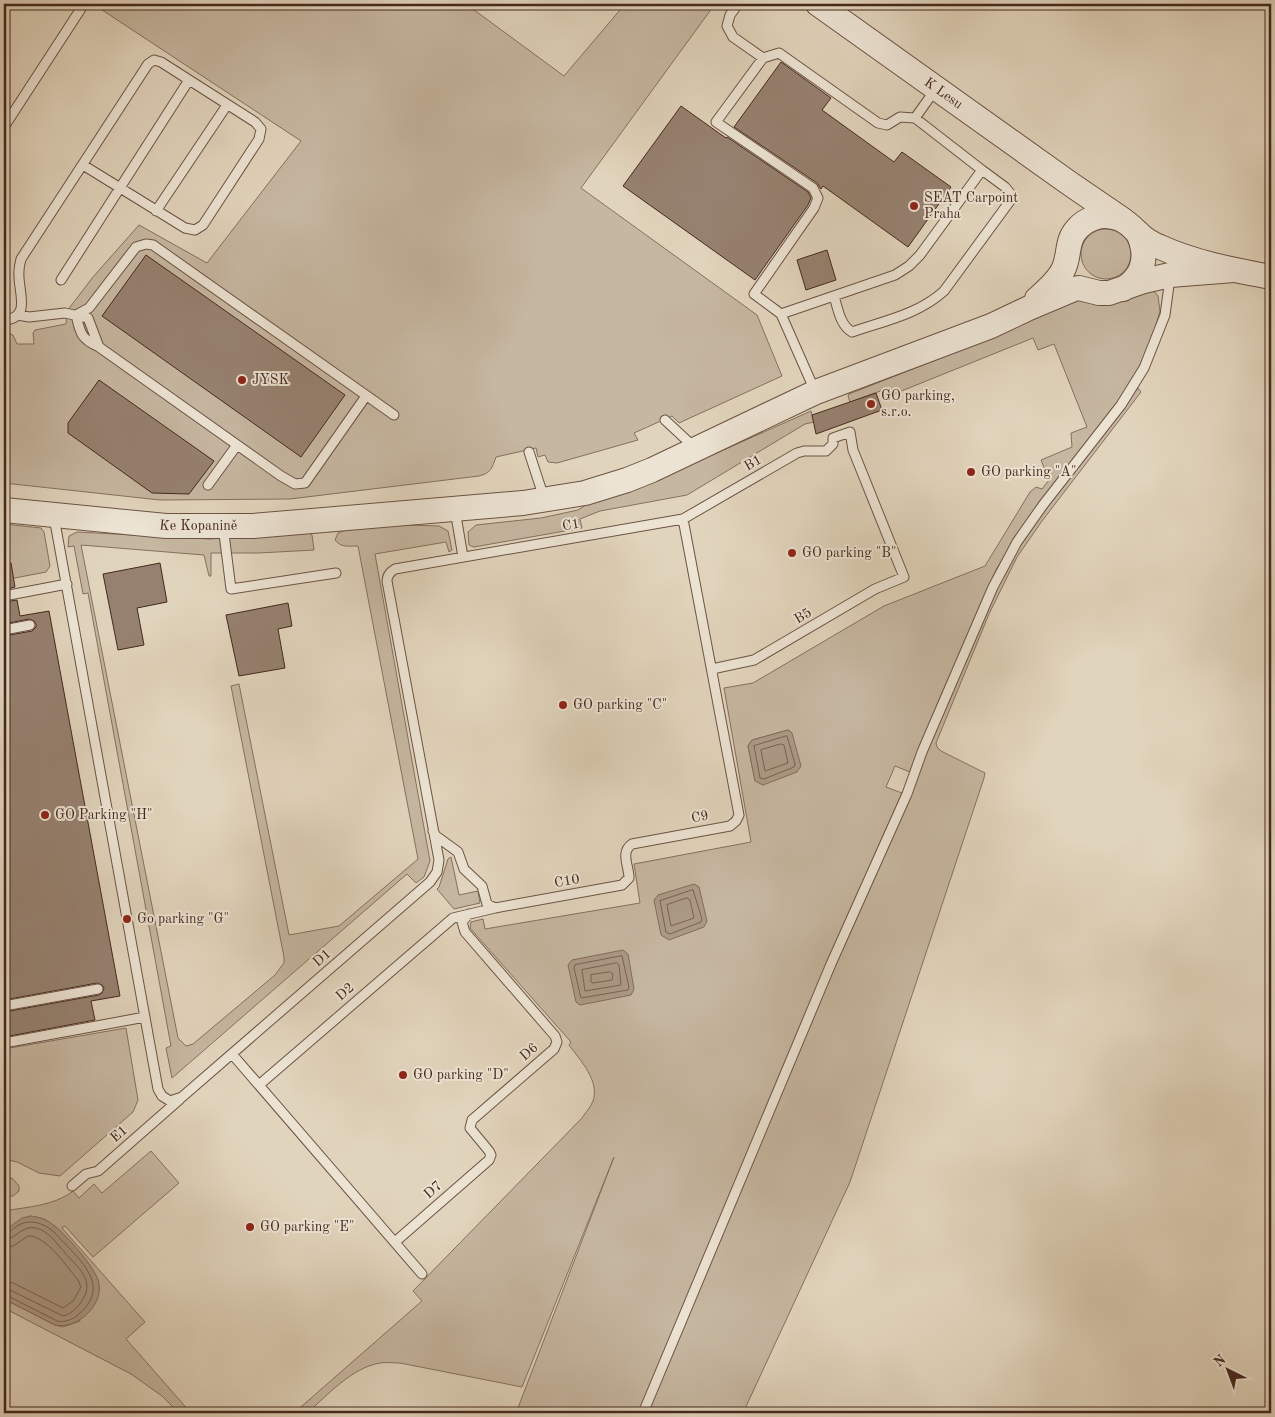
<svg xmlns="http://www.w3.org/2000/svg" width="1275" height="1417" font-family="'Old Standard TT',serif">
  <style>
    .green { fill: #c6b7a1; stroke: #86705f; fill-rule: evenodd }
    .water { fill: #ac9a86; stroke: #836c5c }
    .lines { fill: none; stroke-linecap: round; stroke-linejoin: round }
    .shore { stroke: #786152; stroke-width: 1 }
    .building { fill: #968170; stroke: #45281d }
    .service-casing { stroke: #6c5345; stroke-width: 11 }
    .tertiary-casing { stroke: #6c5345; stroke-width: 26 }
    .service { stroke: #ece3d3; stroke-width: 9 }
    .tertiary { stroke: #ece3d3; stroke-width: 24 }
    .poi-dot { fill: #8f2418; stroke: #ece3d3; stroke-width: 2 }
    .labels { text-anchor: middle; dominant-baseline: central; stroke-width: 4; stroke-linejoin: round; paint-order: stroke }
    .street-label { font-size: 14px; fill: #45281d; stroke: #ece3d3 }
    .poi-label { font-size: 14px; fill: #45281d; stroke: #ece3d3; text-anchor: start }
  </style>
  <rect width="100%" height="100%" fill="#e1d4bc"/>
  <filter id="stains"><feTurbulence type="fractalNoise" baseFrequency=".004" numOctaves="4"/><feColorMatrix values="0 0 0 0 .2 0 0 0 0 .09 0 0 0 0 .02 0 0 0 .5 -.17"/></filter>
  <radialGradient id="worn" r=".72"><stop offset=".6" stop-color="#630" stop-opacity="0"/><stop offset="1" stop-color="#630" stop-opacity=".3"/></radialGradient>
  <path class="green" d="M93 4H466L564 76 625 4H715L581 188 757 315 782 376 679 423 672 416 634 433 638 440 557 463 548 462 545 455 538 457 536 448 496 457C492 468 491 473 479 476L290 499 160 500 4 483V332L13 335 17 344H34L33 333 35 330 66 324 67 311 93 277 139 225 207 263 301 141Z
    M1081 254a25 25 0 1 1 50 0a25 25 0 1 1-50 0Z
    M1153 290 1158 296 1160 311 1152 340 1139 367 1127 389 1015 539 997 568 939 700 910 772 895 766 886 787 902 793 827 963 638 1413H516L614 1157 522 1387 400 1363C394 1363 387 1362 380 1363 351 1368 328 1395 307 1413H294L422 1301 413 1291 582 1118C585 1113 591 1107 593 1101 600 1081 580 1060 569 1045L571 1042 470 928 471 922 483 919 485 929 640 903 634 864 751 842 724 688 753 683 884 606 985 566 1030 492 1036 487 1042 489 1049 480 1041 460 1072 447 1071 433 1087 427 1054 344 1038 350 1033 338 889 396 886 389 850 402 848 396 849 394 992 338 1073 296ZM788 730 792 733 755 781 748 746 752 740Z
    M1138 388 1141 392 1042 521 1017 557 989 614 936 743 937 747 941 751 985 773 984 778 850 1182 743 1413H647L834 966 913 790 926 753 998 585 1017 550 1038 518Z
    M811 411 814 422 805 424 687 495 600 511 580 519 582 528 474 547 469 545 468 532 476 525 541 518 578 510 589 503 656 480Z
    M4 524 41 528 44 532 50 566 46 572 4 580Z
    M408 525 439 526 448 531 452 550 449 552 446 542 375 554 430 861 424 877 416 883 407 874 172 1078 166 1048 171 1046 88 593 83 594 74 546 68 547 69 536 77 532 210 539 307 532 312 535 314 550 259 553H211V576H209L204 555 81 545 178 1038 186 1046 193 1044 275 975 284 963V957L231 686 239 684 289 935 339 926 418 859 358 546C349 546 341 548 335 540L338 533 352 528Z
    M451 857 459 895 478 891 480 903 454 909 437 889 439 887 448 859Z
    M126 1028 138 1100 133 1112 60 1176 39 1173 17 1162 4 1159V1049Z
    M151 1151 179 1183 93 1257 65 1226 62 1228 145 1322 126 1339 191 1413H179L162 1396 131 1374 4 1308V1299L55 1325 63 1327 80 1321 57 1228 44 1219 30 1216 4 1231V1211C26 1207 54 1206 73 1191L79 1198 94 1184 102 1193Z
    M4 1175 13 1179 19 1186V1191L13 1196 4 1197Z"/>
  <path class="water" d="M788 730 792 733 801 766 797 772 763 785 755 781 748 746 752 740Z
    M694 884 699 887 707 921 704 927 669 940 661 935 654 900 658 895Z
    M623 950 628 954 634 989 631 995 580 1005 576 1002 568 965 572 960Z
    M31 1216C38 1217 46 1219 52 1224 64 1232 98 1270 99 1284 103 1306 76 1330 55 1325L4 1299V1231L22 1218Z"/>
  <g class="lines">
    <path class="shore" d="M787 736 795 764 794 767 764 779 760 778 754 746Z
      M781 744 784 745 788 763 765 771 761 750Z
      M693 890 702 919 701 922 670 934 666 932 660 901Z
      M687 898 690 900 694 918 671 926 667 905Z
      M622 956 629 987 628 990 581 998 574 968 575 965Z
      M617 963 619 965 621 985 585 991 582 970Z
      M610 972 613 974 612 980 593 983 591 982V975Z
      M4 1234C10 1233 12 1229 17 1226 30 1218 43 1223 54 1232 74 1255 113 1283 81 1312 74 1319 66 1323 57 1321L8 1296 4 1295
      M4 1240C16 1239 22 1225 36 1228 49 1231 57 1244 65 1253 77 1267 95 1279 83 1299 78 1307 73 1313 63 1316L10 1290 4 1289
      M4 1247 13 1246 28 1236C46 1235 67 1267 78 1280L81 1287 73 1301 63 1308 13 1283 4 1281"/>
  </g>
  <path class="building" d="M781 62 831 98 822 110 894 162 902 152 951 187 908 247 823 186 821 189 817 183 734 127Z
    M681 106 716 131 726 138 727 137 808 192 811 198 808 205 755 280 623 186Z
    M827 250 836 280 806 290 797 260Z
    M146 255 345 395 301 457 102 316Z
    M99 380 214 461 189 494 152 493 68 433V423Z
    M876 393 882 410 816 434 812 415Z
    M11 563 15 587 4 590V564Z
    M160 563 167 602 137 608 144 645 118 650 103 574Z
    M17 600 20 616 49 611 120 996 91 1001 95 1020 4 1037V1012L99 995 102 993 104 988 102 985 97 983 4 1000V636L32 631 36 627V624L34 621 29 619 4 624V602Z
    M288 603 292 626 278 629 285 668 239 676 226 615Z"/>
  <g class="lines">
    <defs>
      <path id="service" d="M738 4 730 15 727 26 733 37 763 58
        M915 118 935 90
        M4 127 82 7
        M156 211 227 105
        M61 280 189 80
        M781 314 895 275 909 266 920 255 982 170 1005 187 1010 193V201L944 291C919 314 884 321 852 332 840 325 838 309 834 296
        M18 315 29 317 65 313 88 318 99 347
        M76 315 89 308 136 247 146 244 153 245 394 415
        M76 315C80 333 81 339 99 347L281 476 295 484 305 483 366 396
        M4 320C33 318 17 290 19 271 19 267 20 263 21 259L148 64 154 60 161 62 255 122 261 129 259 139 203 225 195 230 185 228 83 165
        M815 391 781 314 754 294 814 208 818 198 813 188 716 122 763 58 779 53 878 123 887 125 900 117 915 118 982 170
        M665 420 694 447
        M529 452 544 498
        M208 485 237 445
        M455 510 463 557
        M54 517 158 1089 162 1096 170 1101 182 1097 430 882 437 872 439 860 387 581C387 575 390 572 395 569L683 519 797 453 804 451H826L833 444V438L850 432 853 450 904 577 875 589 754 660 712 669
        M223 526 231 589 336 573
        M4 596 67 584
        M4 630 30 625
        M433 831 436 836 458 852 464 869 482 886 487 904 495 908
        M4 1006 98 989
        M4 1043 145 1017
        M232 1054 422 1274
        M259 1085 453 918 495 908 622 885 629 878C629 866 620 852 632 844L730 826 736 821 739 815 683 519
        M72 1186 86 1174 98 1171 180 1099
        M395 1242 489 1160 491 1155 489 1151 470 1128 472 1120 554 1049 557 1042 555 1036 465 932 462 922 469 914
        M643 1413 831 964 907 794 922 752 993 587 1017 542 1043 505 1121 405 1144 368 1165 315 1170 278"/>
      <g id="tertiary">
        <path id="s1" d="M818 4 1069 183 1123 220"/>
        <path d="M1123 289C1145 276 1148 255 1138 233"/>
        <path d="M1037 299C1047 290 1059 280 1064 268 1070 254 1066 240 1078 228 1086 219 1100 214 1113 217 1124 219 1130 225 1138 233 1144 239 1152 244 1160 247 1195 263 1234 270 1271 277"/>
        <path id="s2" d="M4 510 166 526H253L523 503 585 493 627 480 652 470 816 392 991 326 1029 308 1074 289 1079 288 1099 293H1109L1144 281 1170 275 1234 270"/>
      </g>
    </defs>
    <use href="#service" class="service-casing"/>
    <use href="#tertiary" class="tertiary-casing"/>
    <use href="#service" class="service"/>
    <use href="#tertiary" class="tertiary"/>
  </g>
  <g class="poi-dot">
    <circle cx="914" cy="206" r="5"/>
    <circle cx="242" cy="380" r="5"/>
    <circle cx="871" cy="404" r="5"/>
    <circle cx="971" cy="472" r="5"/>
    <circle cx="792" cy="553" r="5"/>
    <circle cx="563" cy="705" r="5"/>
    <circle cx="45" cy="815" r="5"/>
    <circle cx="127" cy="919" r="5"/>
    <circle cx="403" cy="1075" r="5"/>
    <circle cx="250" cy="1227" r="5"/>
  </g>
  <g class="labels">
    <g class="street-label">
      <text stroke="none"><textPath href="#s1" startOffset="154">K Lesu</textPath></text>
      <text transform="translate(753 463) rotate(-30)">B1</text>
      <text stroke="none"><textPath href="#s2" startOffset="195">Ke Kopanině</textPath></text>
      <text transform="translate(571 525) rotate(-10)">C1</text>
      <text transform="translate(803 616) rotate(-31)">B5</text>
      <text transform="translate(700 817) rotate(-10)">C9</text>
      <text transform="translate(567 881) rotate(-10)">C10</text>
      <text transform="translate(322 958) rotate(-41)">D1</text>
      <text transform="translate(345 992) rotate(-41)">D2</text>
      <text transform="translate(529 1052) rotate(-41)">D6</text>
      <text transform="translate(119 1134) rotate(-41)">E1</text>
      <text transform="translate(433 1190) rotate(-41)">D7</text>
    </g>
    <g class="poi-label">
      <text x="924" y="198">SEAT Carpoint<tspan x="924" dy="16">Praha</tspan></text>
      <text x="252" y="380">JYSK</text>
      <text x="881" y="396">GO parking,<tspan x="881" dy="16">s.r.o.</tspan></text>
      <text x="981" y="472">GO parking "A"</text>
      <text x="802" y="553">GO parking "B"</text>
      <text x="573" y="705">GO parking "C"</text>
      <text x="55" y="815">GO Parking "H"</text>
      <text x="137" y="919">Go parking "G"</text>
      <text x="413" y="1075">GO parking "D"</text>
      <text x="260" y="1227">GO parking "E"</text>
    </g>
  </g>
  <rect width="1275" height="1417" fill="none" stroke="#e1d4bc" stroke-width="20"/>
  <rect x="5" y="5" width="1265" height="1407" fill="none" stroke="#45281d" stroke-width="2.5"/>
  <rect x="10" y="10" width="1255" height="1397" fill="none" stroke="#45281d"/>
  <g transform="translate(1228 1370) rotate(318)" stroke="#ece3d3" stroke-width="4" paint-order="stroke">
  <path d="M0-4L9 19L0 12L-9 19Z" fill="#45281d"/>
  <text y="-8" font-size="14" font-weight="bold" text-anchor="middle" fill="#45281d">N</text>
  </g>
  <rect width="100%" height="100%" filter="url(#stains)"/>
  <rect width="100%" height="100%" fill="url(#worn)"/>
</svg>
